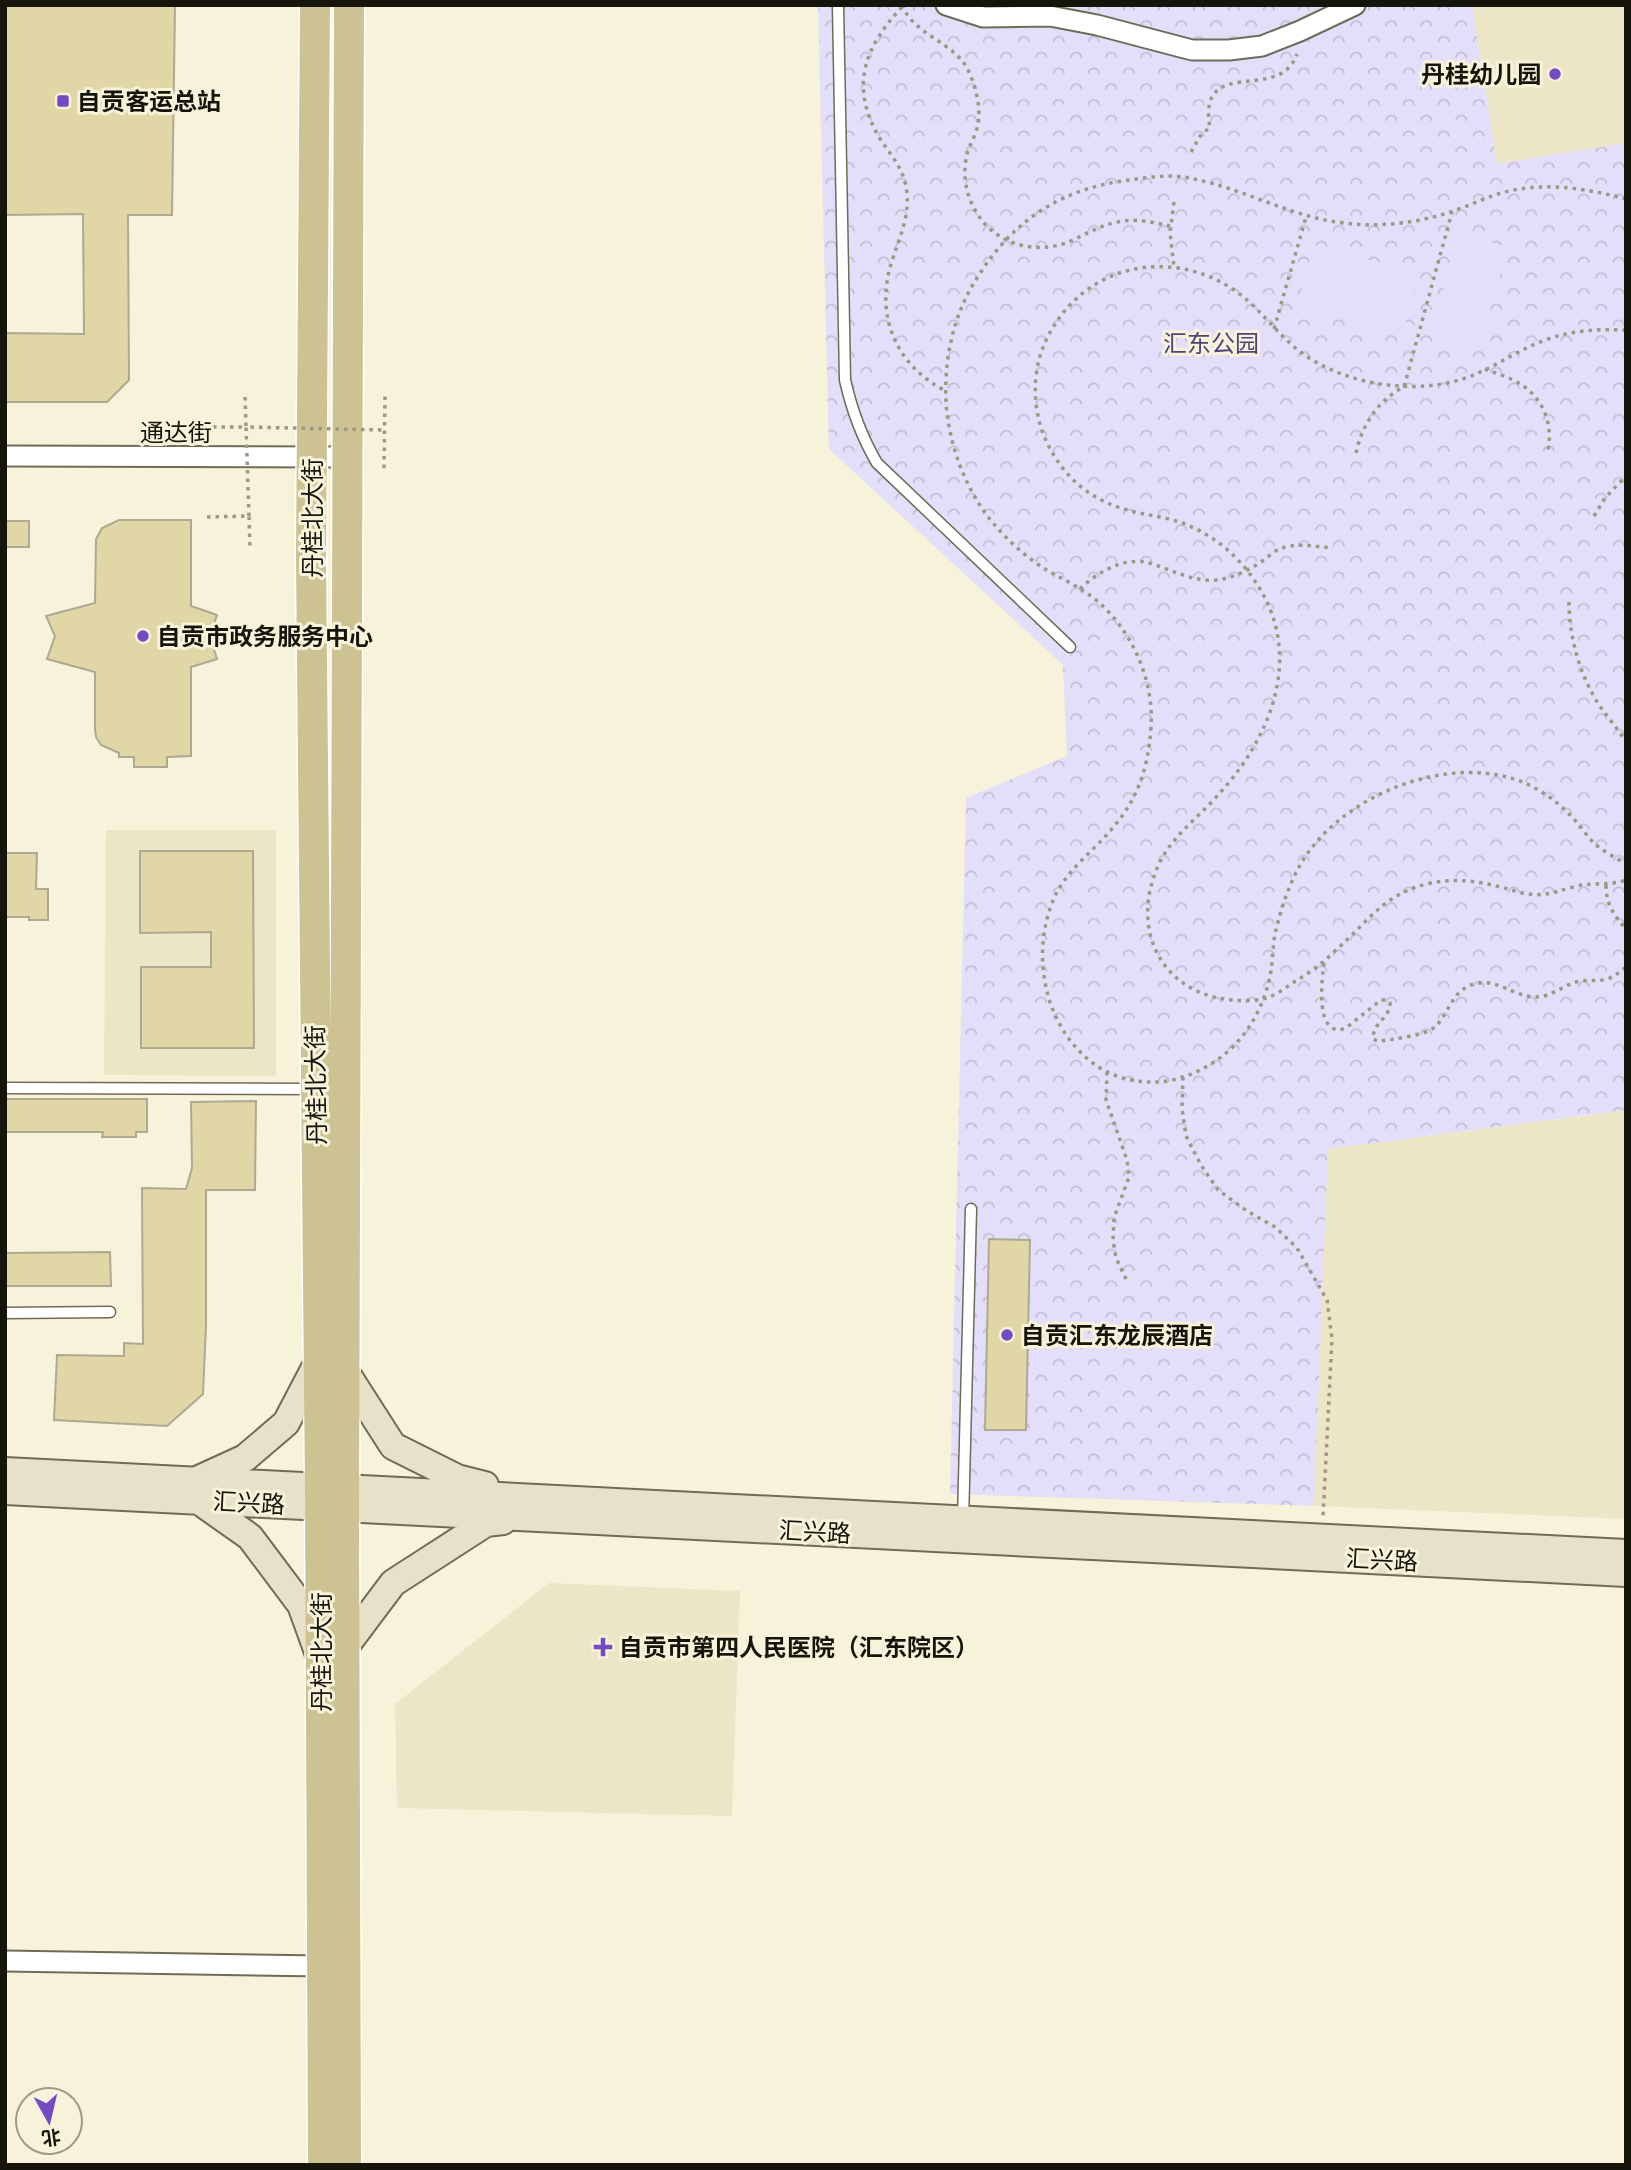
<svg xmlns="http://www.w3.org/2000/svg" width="1631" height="2170" font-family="Arial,'Noto Sans SC',sans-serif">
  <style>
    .built { fill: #ede6c6 }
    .forest { fill: url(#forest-crowns) }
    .garden { fill: #e3def9 }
    .building { fill: #e1d6a6; stroke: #aea992; stroke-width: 2 }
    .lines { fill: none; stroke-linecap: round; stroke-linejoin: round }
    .service-casing { stroke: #706b56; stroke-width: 13 }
    .minor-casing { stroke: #706b56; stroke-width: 23 }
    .secondary-casing { stroke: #706b56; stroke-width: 30 }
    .primary-casing { stroke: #fff; stroke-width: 33 }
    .path { stroke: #9b9886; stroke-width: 3.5; stroke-dasharray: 3.5 5; stroke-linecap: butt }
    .service { stroke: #fff; stroke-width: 10 }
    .minor { stroke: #fff; stroke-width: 19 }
    .secondary { stroke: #e6e1c8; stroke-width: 26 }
    .primary { stroke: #cdc291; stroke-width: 30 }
    .path-bridge { stroke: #9b9886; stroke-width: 3.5; stroke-dasharray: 3.5 5; stroke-linecap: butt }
    .poi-dot { fill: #744bc3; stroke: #f7f2da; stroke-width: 2.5 }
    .labels { text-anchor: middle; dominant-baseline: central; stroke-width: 6; stroke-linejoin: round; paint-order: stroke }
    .poi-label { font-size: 24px; font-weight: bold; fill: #16150c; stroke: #f7f2da; text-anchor: start }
    .park-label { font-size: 24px; fill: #52427b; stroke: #f7f2da }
    .street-label { font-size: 24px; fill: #16150c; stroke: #f7f2da }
  </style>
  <defs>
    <pattern id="forest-crowns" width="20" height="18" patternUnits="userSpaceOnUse" patternTransform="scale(1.75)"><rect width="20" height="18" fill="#e3def9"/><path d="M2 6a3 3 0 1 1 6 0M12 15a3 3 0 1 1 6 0" fill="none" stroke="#c2bed4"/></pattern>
  </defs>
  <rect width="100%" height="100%" fill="#f7f2da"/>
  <path class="built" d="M1472 5H1626V143L1497 164Z
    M106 830H276V1076L104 1075Z
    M1626 1110V1519L1314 1506 1328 1149Z
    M549 1583 740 1591 732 1816 397 1808 395 1704Z"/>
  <path class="forest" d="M818 5H1472L1497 164 1626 143V1110L1328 1149 1314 1506 950 1494 966 798 1067 756 1063 665 829 449Z"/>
  <path class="garden" d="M1459 233 1508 247 1479 349 1431 335Z
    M1314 245 1419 274 1402 335 1297 306Z"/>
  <path class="building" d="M5 5H175L172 215H128L129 380 107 402H5V333L84 334 83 214 5 215Z
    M119 520H191V606L217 615 210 637 217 659 191 667V756L167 757V767H134V757H119V753L101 745 96 737 95 729V672L47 659 55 636 46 616 95 603 96 539 102 528Z
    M5 521H29V547H5Z
    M140 851H253L254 1048H141V967H211V932L140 933Z
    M5 853H37L36 889H48V920H29V917H5Z
    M5 1099H147V1132H136V1137H102L103 1132H5Z
    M256 1101 255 1190H206V1325L203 1394 167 1426 54 1420 57 1355 124 1356V1343L143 1344 142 1188 186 1189 192 1168 191 1102Z
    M989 1239 1030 1240 1026 1430H985Z
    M110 1252 111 1286H5V1253Z"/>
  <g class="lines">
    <defs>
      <path id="service" d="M838 5 845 380C852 411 861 436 877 463L1070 647
        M5 1088 313 1089
        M5 1313 110 1312
        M963 1520 971 1209"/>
      <path id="minor" d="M946 5 983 17 1050 16 1097 25 1192 50H1229L1262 46 1300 31 1355 5
        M5 456 348 457
        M5 1961 323 1966"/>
      <path id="secondary" d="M345 1371 393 1446 457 1478 485 1485
        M5 1471 1626 1553
        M199 1479 245 1458 286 1423 318 1362
        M5 1491 1626 1573
        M199 1501 250 1537 301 1605 318 1652
        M345 1647 393 1583 486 1523 503 1521"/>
      <path id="primary" d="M315 5 311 557 320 1487 323 2165
        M346 2165 344 1508 349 5"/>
    </defs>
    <use href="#service" class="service-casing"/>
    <use href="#minor" class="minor-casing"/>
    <use href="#secondary" class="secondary-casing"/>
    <use href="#primary" class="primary-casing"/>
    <path class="path" d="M902 5C914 36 956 42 969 72 976 88 981 107 978 124 976 135 970 144 967 154 961 179 968 205 985 224 1007 248 1044 254 1073 240 1088 233 1101 225 1118 222 1136 218 1152 222 1170 226
      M902 7C865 47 849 85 879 137 891 156 905 169 907 194 909 219 899 238 892 261 874 315 896 366 946 391
      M1191 152 1202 133 1210 128C1197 53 1279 105 1297 54
      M1626 199C1588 189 1548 182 1509 191 1490 195 1472 205 1453 211 1416 224 1375 228 1336 222 1285 214 1239 187 1189 178 1171 174 1149 177 1130 180 1062 188 1013 220 977 278 953 315 944 359 946 402 949 448 968 497 1000 531 1013 545 1029 559 1045 569 1062 579 1080 587 1096 600 1131 629 1154 679 1151 726 1148 775 1135 806 1100 842 1084 858 1065 875 1055 896 1029 953 1044 1030 1097 1066 1119 1081 1151 1086 1176 1079 1225 1066 1257 1029 1269 981 1273 966 1272 950 1275 934 1280 912 1288 887 1299 867 1338 796 1448 751 1525 783 1543 791 1559 803 1573 818 1581 826 1587 837 1596 845 1605 852 1616 858 1626 864
      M1174 202 1170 233 1174 267
      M1274 329 1306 217
      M1626 330C1599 329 1573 330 1548 339 1522 348 1501 363 1476 374 1453 384 1425 388 1399 386 1366 384 1334 374 1306 356 1281 339 1264 313 1241 295 1201 264 1146 257 1101 281 1072 297 1050 324 1040 356 1030 391 1036 430 1057 460 1073 485 1099 503 1128 510 1144 515 1161 516 1176 521 1215 533 1245 561 1264 596 1301 666 1267 742 1218 795 1196 820 1168 839 1156 871 1131 933 1164 995 1233 1000 1241 1001 1253 1001 1262 999 1275 997 1286 987 1297 980 1311 972 1324 962 1336 950 1369 921 1384 893 1431 883 1454 878 1478 881 1500 887 1510 889 1519 893 1529 894 1546 897 1560 890 1577 886 1594 882 1609 886 1626 880
      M1485 369C1497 374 1512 378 1522 385 1544 400 1553 425 1548 450
      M213 427H246L245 395
      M1356 453C1362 425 1378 400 1404 387L1452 212
      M384 468 385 395
      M1594 516 1605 498 1626 476
      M207 517 249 516 250 549
      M1080 589C1099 571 1126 555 1153 564 1174 571 1194 582 1216 580 1233 578 1247 571 1261 562 1267 558 1273 552 1279 549 1297 542 1315 547 1333 548
      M1569 602C1569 637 1580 677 1600 706 1608 718 1618 729 1626 742
      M1606 885C1606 904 1613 914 1626 929
      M1324 963C1322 978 1314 1040 1346 1028L1381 1000H1385L1390 1003C1390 1019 1373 1021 1373 1039L1378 1041C1391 1040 1426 1035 1435 1027 1451 1011 1452 987 1479 983 1499 980 1515 997 1536 997 1551 997 1562 986 1576 982 1586 979 1597 982 1608 979 1615 976 1620 972 1626 967
      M1107 1072 1106 1100 1127 1160 1129 1177 1114 1218 1113 1240 1116 1258 1127 1281
      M1183 1077 1182 1108 1186 1136 1201 1165 1218 1190 1247 1211 1275 1227 1297 1248 1327 1300 1332 1339 1323 1517"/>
    <use href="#service" class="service"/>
    <use href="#minor" class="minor"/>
    <use href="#secondary" class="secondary"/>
    <use href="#primary" class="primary"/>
    <path class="path-bridge" d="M249 516 246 427 384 430"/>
  </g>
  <g class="poi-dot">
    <circle cx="1555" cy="74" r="7"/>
    <rect x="56" y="94" width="14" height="14" rx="3.5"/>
    <circle cx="143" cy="636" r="7"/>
    <circle cx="1007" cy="1335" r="7"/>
    <path d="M599.5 1636.5h7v7h7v7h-7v7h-7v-7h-7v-7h7z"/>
  </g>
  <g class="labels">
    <g class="poi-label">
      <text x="1541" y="74" text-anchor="end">丹桂幼儿园</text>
      <text x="77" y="101">自贡客运总站</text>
      <text x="157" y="636">自贡市政务服务中心</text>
      <text x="1021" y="1335">自贡汇东龙辰酒店</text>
      <text x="619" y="1647">自贡市第四人民医院（汇东院区）</text>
    </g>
    <g class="park-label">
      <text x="1211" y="343">汇东公园</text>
    </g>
    <g class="street-label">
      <text x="176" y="432">通达街</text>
      <text transform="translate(312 518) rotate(-90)">丹桂北大街</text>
      <text transform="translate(316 1085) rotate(-91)">丹桂北大街</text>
      <text transform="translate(249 1503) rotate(3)">汇兴路</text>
      <text transform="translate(815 1532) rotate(3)">汇兴路</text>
      <text transform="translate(1382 1560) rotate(3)">汇兴路</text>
      <text transform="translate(321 1652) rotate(-90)">丹桂北大街</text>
    </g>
  </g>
  <rect width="1631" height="2170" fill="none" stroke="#16150c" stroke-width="14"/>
  <g transform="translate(49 2121) rotate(172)"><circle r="33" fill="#f7f2da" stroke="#9d9a88" stroke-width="2"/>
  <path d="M0-5L12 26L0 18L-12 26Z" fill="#744bc3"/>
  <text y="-10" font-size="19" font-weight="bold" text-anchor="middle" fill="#16150c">北</text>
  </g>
</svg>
